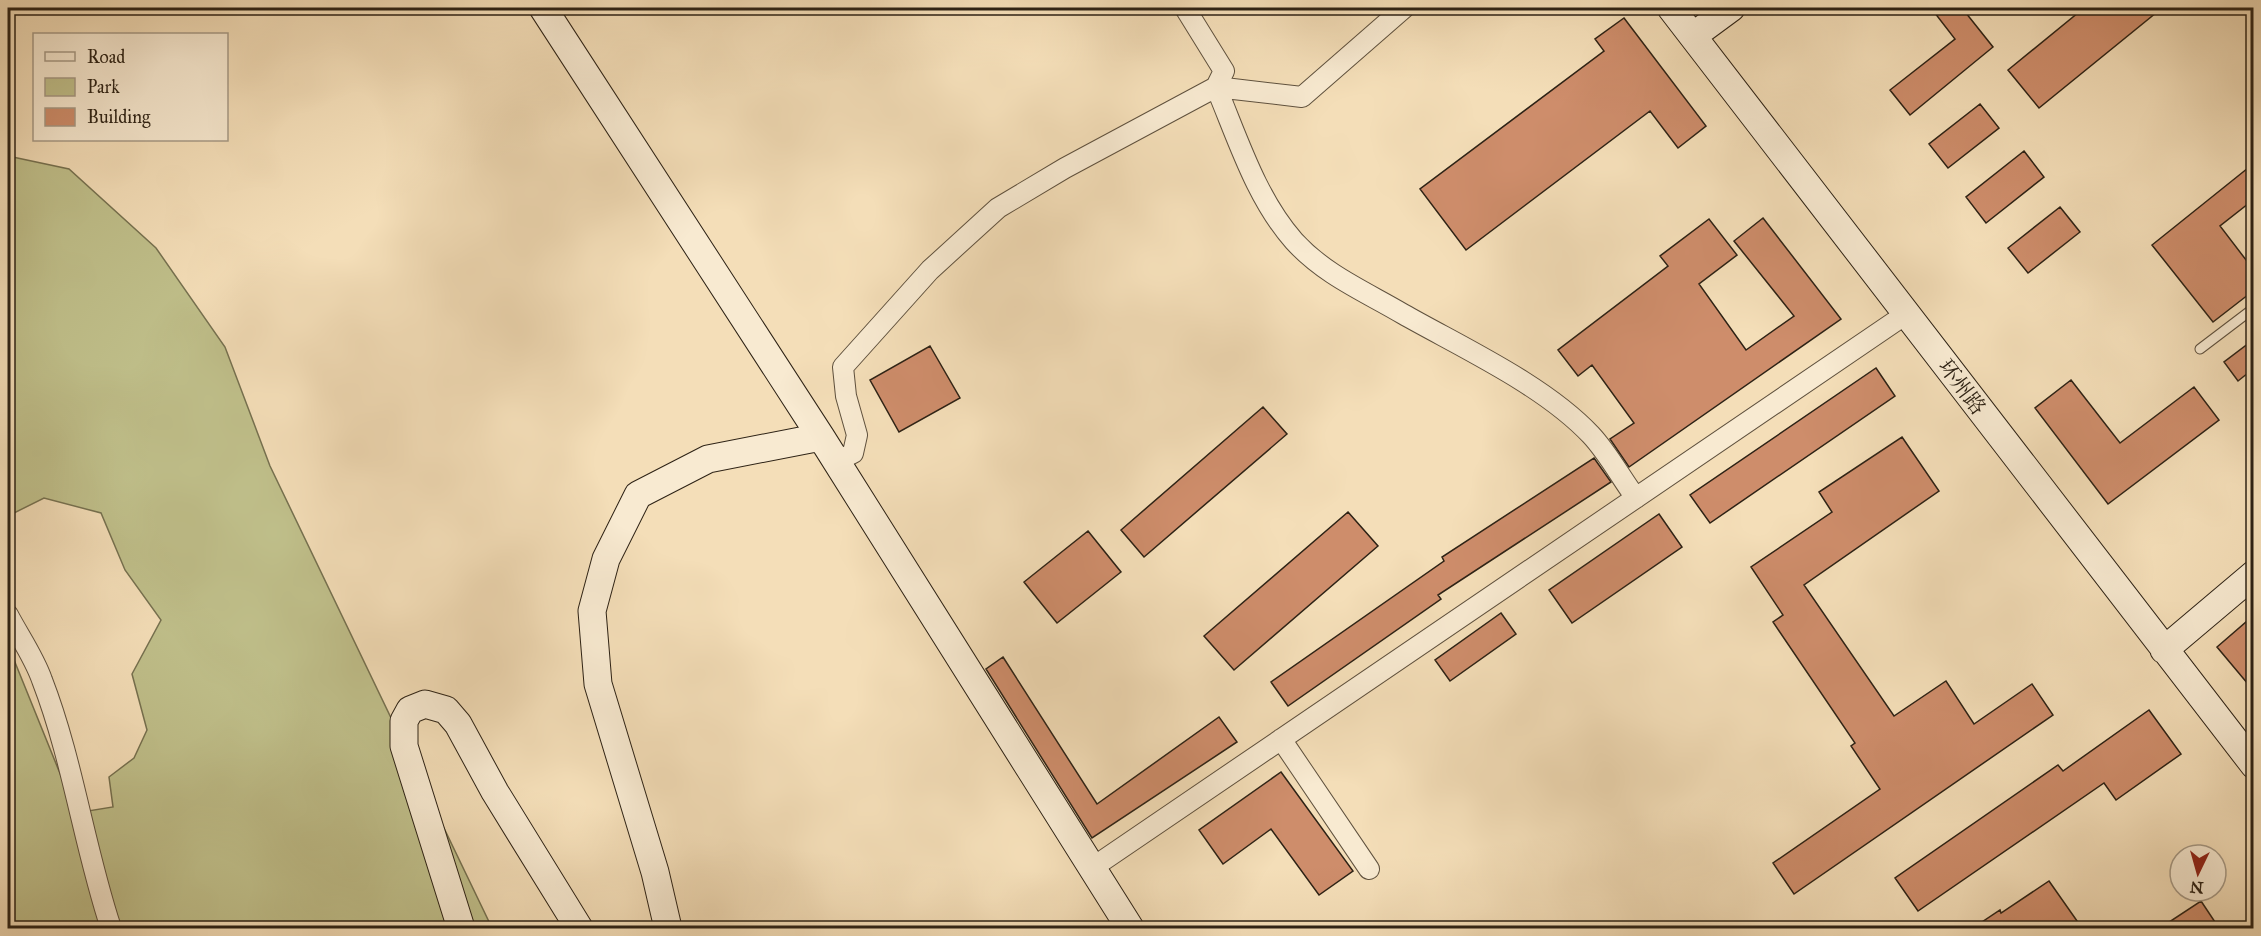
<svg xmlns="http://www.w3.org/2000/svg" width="2261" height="936" font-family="'IM FELL Great Primer','Noto Serif SC',serif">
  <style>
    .green { fill: #c0c08b; stroke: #767150; stroke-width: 1.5 }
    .building { fill: #ce8d6b; stroke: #2d2215; stroke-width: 1.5 }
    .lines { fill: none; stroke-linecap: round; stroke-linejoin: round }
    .lane-casing { stroke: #5f513e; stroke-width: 11 }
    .street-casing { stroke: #5f513e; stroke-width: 22 }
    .secondary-casing { stroke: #2d2215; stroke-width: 29 }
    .lane { stroke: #f8ead1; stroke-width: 9 }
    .street { stroke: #f8ead1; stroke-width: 20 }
    .secondary { stroke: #f8ead1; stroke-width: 27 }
    .labels { text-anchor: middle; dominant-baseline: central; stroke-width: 5; stroke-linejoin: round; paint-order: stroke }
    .street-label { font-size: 21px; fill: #2d2215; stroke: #f8ead1 }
  </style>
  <rect width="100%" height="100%" fill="#f4deb8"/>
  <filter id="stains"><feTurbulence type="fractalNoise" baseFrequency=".00333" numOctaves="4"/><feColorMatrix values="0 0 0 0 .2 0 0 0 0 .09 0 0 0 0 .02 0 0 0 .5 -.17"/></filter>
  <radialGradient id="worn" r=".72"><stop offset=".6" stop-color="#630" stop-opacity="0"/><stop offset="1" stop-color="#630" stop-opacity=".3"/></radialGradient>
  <path class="green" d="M8 156 69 169 156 248 225 347 270 466 492 928H8V645L76 813 113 807 109 777 134 758 147 730 132 674 161 620 125 570 101 513 44 498 8 516Z"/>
  <path class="building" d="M1931 8H1962L1993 47 1910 115 1890 90 1955 39Z
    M2084 8H2162L2039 108 2008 70Z
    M1624 18 1706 126 1678 148 1650 111 1466 250 1420 189 1604 51 1595 39Z
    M1980 104 1999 128 1948 168 1929 144Z
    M2024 151 2044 177 1986 223 1966 197Z
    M2253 164V200L2220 226 2253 269V291L2213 322 2152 245Z
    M2060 207 2080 232 2028 273 2008 248Z
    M1763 218 1841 319 1629 467 1610 439 1634 423 1592 365 1578 376 1558 350 1668 266 1660 256 1709 219 1737 255 1699 284 1746 350 1794 316 1734 241Z
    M2253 340V369L2238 381 2224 362Z
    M930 346 960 398 899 432 870 380Z
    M1876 368 1895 396 1710 523 1690 495Z
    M2071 380 2120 443 2194 387 2219 420 2108 504 2035 408Z
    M1263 407 1287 434 1144 557 1121 530Z
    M1902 437 1939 491 1804 585 1894 716 1946 681 1974 724 2032 684 2053 715 1794 894 1773 863 1880 789 1851 746 1855 743 1773 622 1783 615 1751 567 1832 512 1819 492Z
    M1594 458 1611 482 1438 595 1441 599 1288 706 1271 682 1444 561 1442 557Z
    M1348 512 1378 546 1234 670 1204 636Z
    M1659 514 1682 547 1572 623 1549 590Z
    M1088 531 1121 572 1057 623 1024 582Z
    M1501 613 1516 634 1450 681 1435 660Z
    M2253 616V690L2217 647Z
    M1003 657 1097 804 1219 717 1237 742 1092 838 986 669Z
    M2149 710 2181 754 2116 800 2104 783 1918 911 1895 878 2058 765 2063 771Z
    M1281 772 1353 871 1319 895 1271 829 1223 864 1199 830Z
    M2049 881 2082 928H1973L2000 910 2001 913Z
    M2201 901 2219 928H2160Z"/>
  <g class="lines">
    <defs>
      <path id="lane" d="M2200 349 2254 308"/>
      <path id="street" d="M1216 87C1238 139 1256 198 1294 241 1325 275 1364 291 1403 314 1463 348 1544 385 1591 435 1608 453 1621 478 1636 498
        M1216 87 1302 97 1404 8
        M836 462 853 453 857 435 846 396 843 367 930 270 998 208 1065 168 1216 87 1224 71 1185 8
        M8 615C19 636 34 657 42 680 73 760 84 847 111 928
        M1281 739 1369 869
        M1092 868 1906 314"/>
      <path id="secondary" d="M543 8 821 437 1130 928
        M1671 8 2254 765
        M1693 36 1731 8
        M2164 650 2254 574
        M461 928 404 746V721L410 710 425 704 446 710 458 724 495 792 579 928
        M668 928 655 872 598 684 592 611 606 559 638 495 708 459 821 437"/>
    </defs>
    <use href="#lane" class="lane-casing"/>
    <use href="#street" class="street-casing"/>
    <use href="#secondary" class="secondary-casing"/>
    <use href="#lane" class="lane"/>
    <use href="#street" class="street"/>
    <use href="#secondary" class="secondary"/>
  </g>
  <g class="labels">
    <g class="street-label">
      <text transform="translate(1962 387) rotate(53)">环州路</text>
    </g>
  </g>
  <rect width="2261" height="936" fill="none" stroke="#f4deb8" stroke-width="30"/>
  <rect x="9" y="9" width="2243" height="918" fill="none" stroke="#2d2215" stroke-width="3"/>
  <rect x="15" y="15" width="2231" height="906" fill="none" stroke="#2d2215" stroke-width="1.5"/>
  <rect x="33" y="33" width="195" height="108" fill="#f8ead1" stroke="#a79a86" stroke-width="1.5"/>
  <rect x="45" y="52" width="30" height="9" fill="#f8ead1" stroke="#a79a86" stroke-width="1.5"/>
  <text x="87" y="63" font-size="18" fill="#2d2215">Road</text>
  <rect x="45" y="78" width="30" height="18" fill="#c0c08b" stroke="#a79a86" stroke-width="1.5"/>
  <text x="87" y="93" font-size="18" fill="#2d2215">Park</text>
  <rect x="45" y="108" width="30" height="18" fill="#ce8d6b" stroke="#a79a86" stroke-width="1.5"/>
  <text x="87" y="123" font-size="18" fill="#2d2215">Building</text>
  <g transform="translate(2198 873) rotate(185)"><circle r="28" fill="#f8ead1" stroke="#a79a86" stroke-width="1.5"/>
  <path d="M0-4.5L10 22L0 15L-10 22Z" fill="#8f2418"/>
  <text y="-9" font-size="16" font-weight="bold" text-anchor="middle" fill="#2d2215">N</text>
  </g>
  <rect width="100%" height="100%" filter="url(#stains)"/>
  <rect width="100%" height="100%" fill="url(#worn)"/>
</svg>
